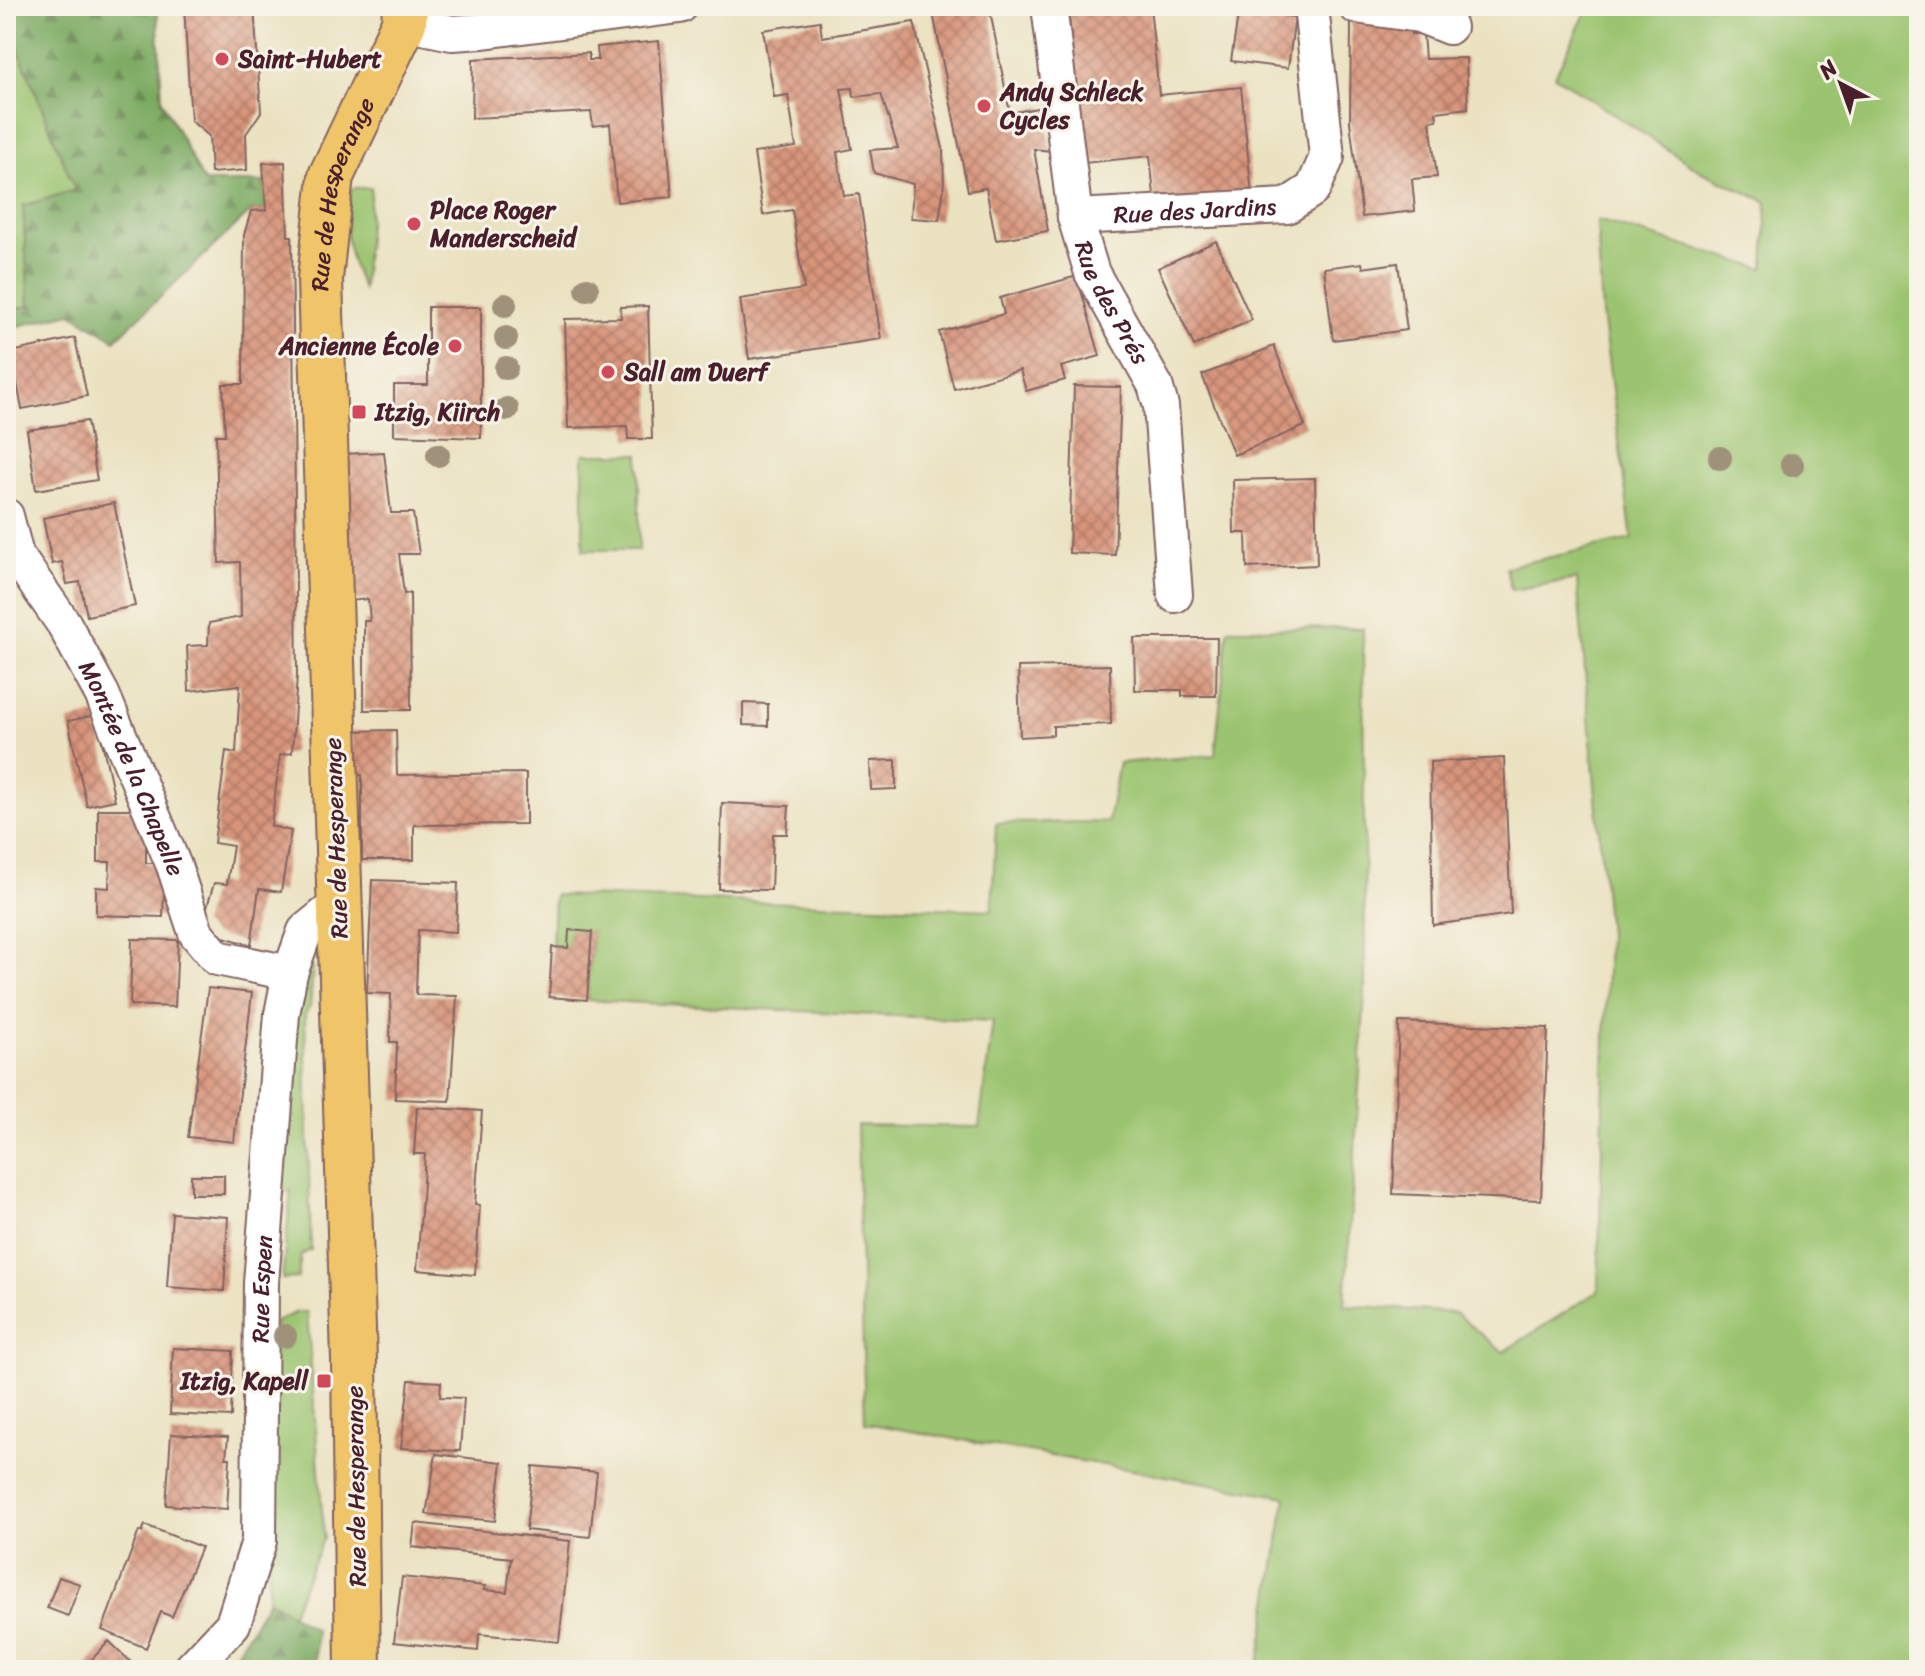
<svg xmlns="http://www.w3.org/2000/svg" width="1925" height="1676" font-family="Sriracha,sans-serif">
  <style>
    .green { fill: #9bc470; stroke: #72724e; stroke-width: 2 }
    .forest { fill: url(#forest-firs); stroke: #636446; stroke-width: 2 }
    .building { fill: url(#building-cross-hatch) }
    .lines { fill: none; stroke-linecap: round; stroke-linejoin: round }
    .minor-casing { stroke: #826360; stroke-width: 38 }
    .major-casing { stroke: #826360; stroke-width: 48 }
    .minor { stroke: #fff; stroke-width: 34 }
    .major { stroke: #f0c469; stroke-width: 44 }
    .tree { fill: #a0927a }
    .poi-dot { fill: #d1495b; stroke: #f7f3e8; stroke-width: 3 }
    .labels { text-anchor: middle; dominant-baseline: central; stroke-width: 6; stroke-linejoin: round; paint-order: stroke }
    .poi-label { font-size: 24px; font-weight: bold; fill: #4a1f2b; stroke: #f7f3e8; text-anchor: start }
    .street-label { font-size: 24px; fill: #4a1f2b; stroke: #f7f3e8 }
  </style>
  <defs>
    <pattern id="forest-firs" width="22" height="20" patternUnits="userSpaceOnUse" patternTransform="scale(2)"><rect width="22" height="20" fill="#7caa62"/><path d="M5 1l3.5 6h-7zM16 11l3.5 6h-7z" fill="#688a51"/></pattern>
    <pattern id="building-cross-hatch" width="8" height="8" patternUnits="userSpaceOnUse" patternTransform="scale(2)"><rect width="8" height="8" fill="#d8957b"/><path d="M0 0l8 8M0 8l8-8" fill="none" stroke="#b17965"/></pattern>
  </defs>
  <rect width="100%" height="100%" fill="#f7f3e8"/>
  <filter id="ink" filterUnits="userSpaceOnUse"><feTurbulence type="fractalNoise" baseFrequency=".0125" numOctaves="2"/><feDisplacementMap in="SourceGraphic" scale="16" xChannelSelector="R" yChannelSelector="G"/><feConvolveMatrix kernelMatrix="1 2 1 2 8 2 1 2 1" color-interpolation-filters="sRGB"/></filter>
  <filter id="wash" filterUnits="userSpaceOnUse"><feTurbulence type="fractalNoise" baseFrequency=".006" numOctaves="4" result="noise"/><feDisplacementMap in="SourceGraphic" scale="32" xChannelSelector="R" yChannelSelector="G"/><feGaussianBlur stdDeviation="1.8" result="paint"/><feColorMatrix in="noise" values="0 0 0 0 0 0 0 0 0 0 0 0 0 0 0 0 0 1.4 0 .05"/><feComposite in="paint" operator="in"/></filter>
  <g filter="url(#wash)">
    <rect width="100%" height="100%" fill="#ebe2c1"/>
    <path class="green" d="M1589 6H1919V1670H1258L1286 1497 865 1423 857 1125 979 1127 993 1021 587 1000 592 932 570 931 568 948 552 947 554 895 992 910 996 823 1108 822 1119 763 1215 755 1228 629 1363 628 1365 993 1345 1305 1455 1313 1503 1352 1598 1291 1608 934 1577 579 1511 590 1506 567 1632 539 1602 314 1597 220 1764 269 1767 202 1702 172 1555 76Z
      M6 19 75 190 23 206 29 306 6 311Z
      M352 188H371L363 289C345 250 342 230 352 188Z
      M583 454H639V550H583Z
      M313 968 310 1007 305 1014 311 1250 301 1255 298 1278 282 1279 291 1191 277 1192 302 973Z
      M297 1312H307L324 1537 291 1615 268 1600 275 1322Z"/>
    <path class="forest" d="M13 6H157L162 101 204 182H264L266 210 251 211 115 340 71 313 6 329V311L29 306 23 206 75 190 6 19Z
      M268 1600 316 1630 315 1670H226Z"/>
    <g id="blocks">
      <path class="building" d="M184 6H254L261 112 246 134 247 170 211 173 209 136 191 121Z
        M989 6 1010 113 1043 107 1051 151 1034 149 1048 231 996 240 986 188 968 191 932 8Z
        M1068 6H1150L1159 95 1241 87 1252 195 1155 205 1150 156 1084 163Z
        M1239 9 1295 17 1288 68 1231 61Z
        M820 21 822 37 914 22 943 149 944 188 939 220 911 218 913 184 874 173 870 150 898 148 881 94 854 97 853 88 841 89 852 149 837 152 844 196 859 194 881 339 749 359 740 299 804 289 792 210 763 215 754 153 796 147 788 95 774 97 763 30Z
        M1351 22H1410L1411 34H1423L1425 59 1466 58 1468 108 1436 112 1437 120 1430 121 1437 177 1412 179 1415 211 1362 217 1350 122Z
        M659 41 672 197 617 202 610 124 593 126 591 112 472 118 473 59 589 53V60H598L597 47Z
        M285 162 288 236H292L297 675 292 753 280 755 271 826 291 831 281 892 259 889 251 945 213 934 202 924 214 883 227 884 233 846 214 843 226 751 236 753 240 685 189 691 187 646 208 645 209 623 241 617 240 562 219 563 216 435H225L223 384H243L244 235 251 211 266 210 263 163Z
        M1216 241 1252 320 1194 346 1158 268Z
        M1362 263 1363 268 1398 263 1407 330 1333 340 1324 268Z
        M1077 276 1100 356 1061 367 1065 380 1026 391 1020 370 954 389 939 332 1004 314 1000 298Z
        M648 306 652 439H628L627 426 568 428 565 319 621 318 620 307Z
        M428 307H481V438L394 435V385H428Z
        M75 338 87 396 22 409 11 352Z
        M1274 346 1305 426 1234 455 1202 375Z
        M1074 386 1121 387 1115 555 1069 553Z
        M87 421 97 480 36 490 27 430Z
        M384 452 391 513H413L419 554H399L404 594 410 593 411 710H364V621H370L368 599 349 601 344 454Z
        M1315 478 1317 565 1247 568 1246 533H1234L1233 480Z
        M114 503 135 606 87 616 80 582 67 584 62 562 52 564 43 518Z
        M1134 638H1217L1216 696H1182V690H1135Z
        M1110 665 1111 724 1053 726V735L1020 737 1018 667Z
        M743 703 768 704V726L743 725Z
        M96 715 115 800 87 806 68 721Z
        M396 730 397 775 526 773V824L414 825V860H362V775H352L351 731Z
        M1504 758 1511 914 1433 925 1430 762Z
        M896 760V789L871 790 870 761Z
        M722 803 789 806 787 834H773L771 890 719 889Z
        M98 809H146V863H165L163 917 96 915V887L109 888 110 862H98Z
        M372 880 458 883 456 932 418 930 416 995 457 996 450 1101 395 1099 397 1042H390L391 994 367 993Z
        M569 930 592 932 587 1000 549 997 552 947 568 948Z
        M132 939 178 940 175 1007 130 1005Z
        M208 988 252 993 234 1142 188 1137Z
        M1399 1022 1548 1028 1541 1200 1393 1194Z
        M417 1107 482 1111 475 1204 480 1205 475 1275 417 1270 425 1154H414Z
        M191 1175H224V1194H191Z
        M172 1213 228 1217 224 1291 167 1287Z
        M173 1348 233 1351 231 1417 170 1414Z
        M409 1380 441 1382 440 1397 464 1398 460 1451 401 1448Z
        M171 1434 228 1437 226 1458H230L227 1509 166 1505Z
        M436 1454 502 1462 495 1521 426 1514Z
        M533 1466 597 1472 590 1537 526 1530Z
        M415 1523 570 1541 559 1642 479 1634 478 1651 394 1642 402 1577 485 1586 484 1590 507 1592 511 1558 412 1547Z
        M145 1525 201 1547 172 1617 161 1612 146 1648 102 1630 139 1531 142 1532Z
        M59 1577 80 1584 68 1616 47 1608Z
        M109 1641 139 1670H82Z"/>
    </g>
  </g>
  <g filter="url(#ink)">
    <use href="#blocks" fill-opacity="0" stroke="#826360" stroke-width="2"/>
    <g class="lines">
      <defs>
        <g id="minor">
          <path id="s1" d="M1049 6 1075 217 1092 273 1155 385 1161 406 1175 595"/>
          <path d="M1356 6 1419 15 1449 27"/>
          <path d="M404 23 452 33 483 31 680 6"/>
          <path id="s2" d="M1075 217 1287 206 1313 189 1327 157 1311 6"/>
          <path id="s3" d="M6 516 16 555 64 624 102 694 174 866 196 933 217 958 290 973"/>
          <path id="s4" d="M190 1670 233 1624 259 1541 261 1283 282 1014 290 973 305 931 337 905"/>
        </g>
        <g id="major">
          <path id="s5" d="M358 1670 354 1360 320 279 331 176 404 23 405 6"/>
        </g>
      </defs>
      <use href="#minor" class="minor-casing"/>
      <use href="#major" class="major-casing"/>
      <use href="#minor" class="minor"/>
      <use href="#major" class="major"/>
    </g>
    <g class="tree">
      <circle cx="587" cy="289" r="12"/>
      <circle cx="505" cy="305" r="12"/>
      <circle cx="506" cy="338" r="12"/>
      <circle cx="506" cy="368" r="12"/>
      <circle cx="507" cy="409" r="12"/>
      <circle cx="438" cy="455" r="12"/>
      <circle cx="1720" cy="458" r="12"/>
      <circle cx="1792" cy="465" r="12"/>
      <circle cx="285" cy="1336" r="12"/>
    </g>
  </g>
  <g class="poi-dot">
    <circle cx="222" cy="59" r="8"/>
    <circle cx="984" cy="106" r="8"/>
    <circle cx="414" cy="224" r="8"/>
    <circle cx="455" cy="346" r="8"/>
    <circle cx="608" cy="372" r="8"/>
    <rect x="351" y="404" width="16" height="16" rx="4"/>
    <rect x="316" y="1373" width="16" height="16" rx="4"/>
  </g>
  <g class="labels">
    <g class="poi-label">
      <text x="238" y="59">Saint-Hubert</text>
      <text x="1000" y="92">Andy Schleck<tspan x="1000" dy="28">Cycles</tspan></text>
      <text x="430" y="210">Place Roger<tspan x="430" dy="28">Manderscheid</tspan></text>
      <text x="439" y="346" text-anchor="end">Ancienne École</text>
      <text x="624" y="372">Sall am Duerf</text>
      <text x="375" y="412">Itzig, Kiirch</text>
      <text x="308" y="1381" text-anchor="end">Itzig, Kapell</text>
    </g>
    <g class="street-label">
      <text stroke="none"><textPath href="#s5" startOffset="1480">Rue de Hesperange</textPath></text>
      <text stroke="none"><textPath href="#s2" startOffset="120">Rue des Jardins</textPath></text>
      <text stroke="none"><textPath href="#s1" startOffset="306">Rue des Prés</textPath></text>
      <text stroke="none"><textPath href="#s3" startOffset="284">Montée de la Chapelle</textPath></text>
      <text transform="translate(336 838) rotate(-92)">Rue de Hesperange</text>
      <text stroke="none"><textPath href="#s4" startOffset="402">Rue Espen</textPath></text>
      <text transform="translate(356 1486) rotate(-91)">Rue de Hesperange</text>
    </g>
  </g>
  <rect width="1925" height="1676" fill="none" stroke="#f7f3e8" stroke-width="32"/>
  <g transform="translate(1841 84) rotate(319)" stroke="#f7f3e8" stroke-width="6" paint-order="stroke">
  <path d="M0-6L14 30L0 20L-14 30Z" fill="#4a1f2b"/>
  <text y="-12" font-size="22" font-weight="bold" text-anchor="middle" fill="#4a1f2b">N</text>
  </g>
</svg>
